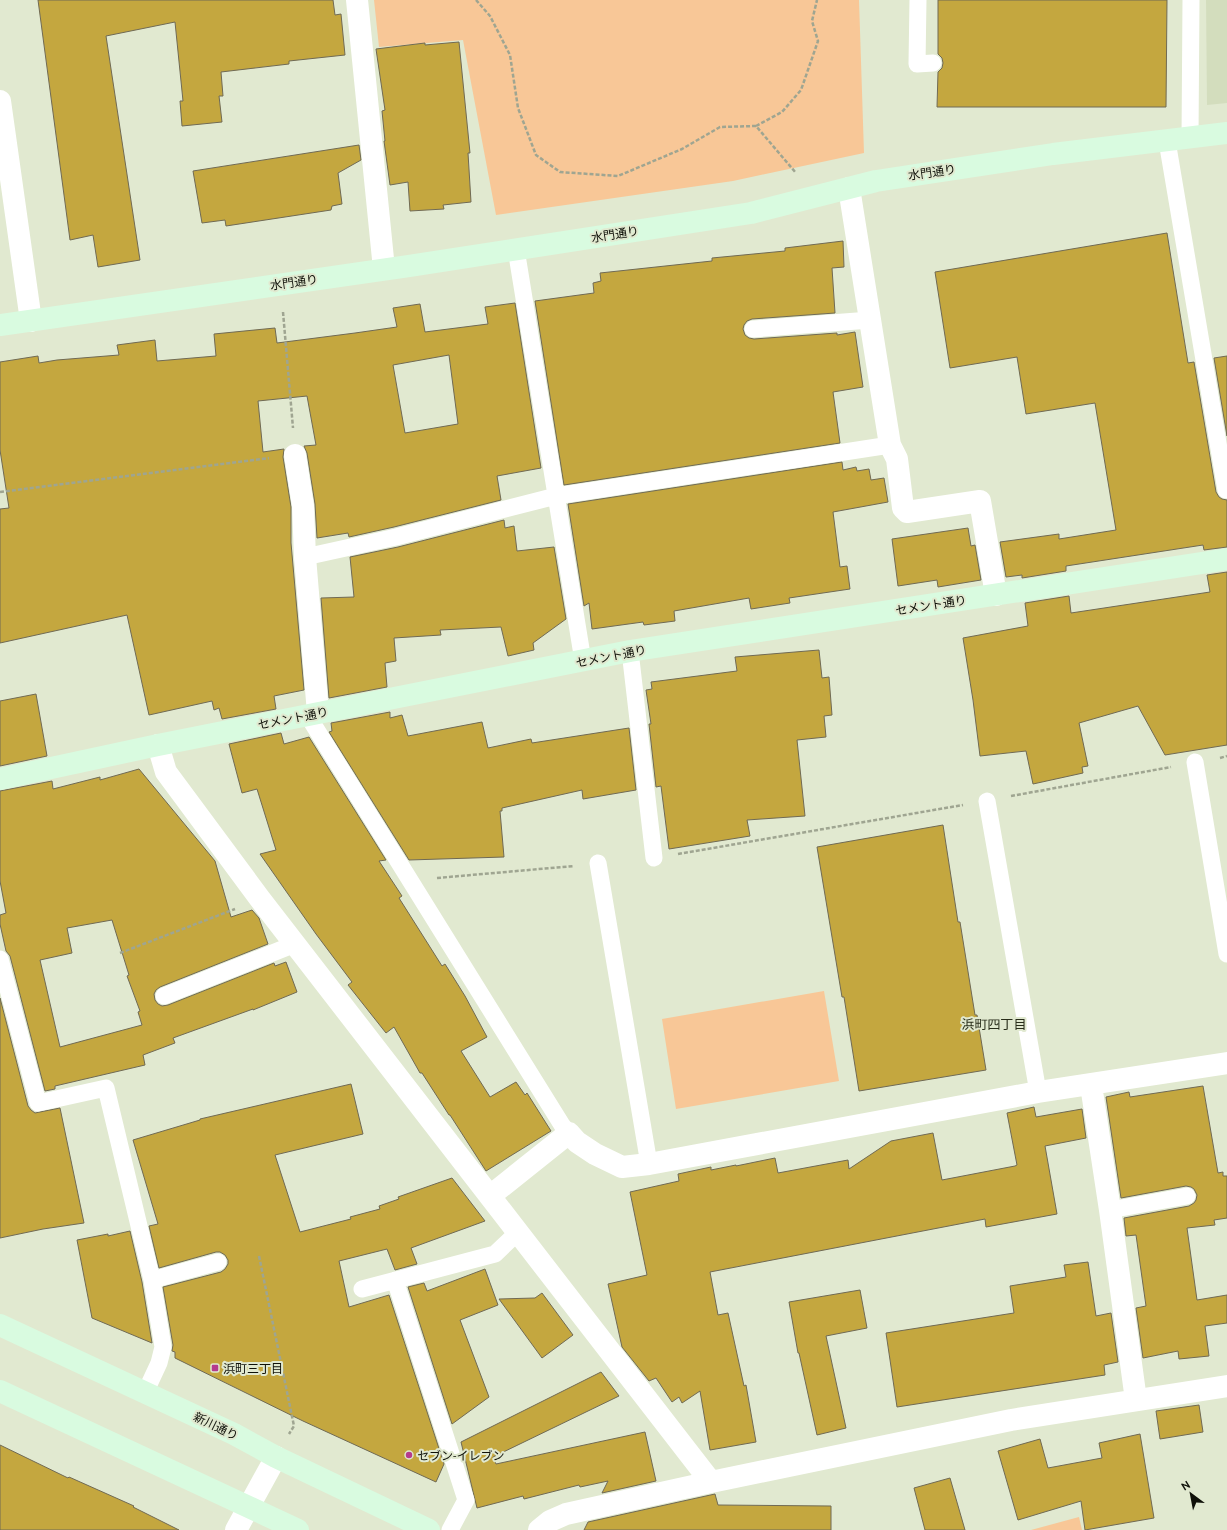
<svg xmlns="http://www.w3.org/2000/svg" width="1227" height="1530" font-family="Ubuntu,'Noto Sans JP',sans-serif">
  <style>
    .built { fill: #d3ddbd }
    .green { fill: #f8c797 }
    .building { fill: #c4a73f; stroke: #706a54; fill-rule: evenodd }
    .lines { fill: none; stroke-linecap: round; stroke-linejoin: round }
    .path { stroke: #9fa591; stroke-width: 2.5; stroke-dasharray: 4 2; stroke-linecap: butt }
    .lane { stroke: #fff; stroke-width: 17 }
    .street { stroke: #fff; stroke-width: 22 }
    .secondary { stroke: #d9fbe0; stroke-width: 22 }
    .poi-dot { fill: #b53b8e; stroke: #e1e9d0; stroke-width: 1.5 }
    .labels { text-anchor: middle; dominant-baseline: central; stroke-width: 4; stroke-linejoin: round; paint-order: stroke }
    .street-label { font-size: 12px; fill: #0f1109; stroke: #e1e9d0 }
    .poi-label { font-size: 12px; fill: #0f1109; stroke: #e1e9d0; text-anchor: start }
    .neighbourhood-label { font-size: 13px; fill: #282d1a; stroke: #e1e9d0 }
  </style>
  <rect width="100%" height="100%" fill="#e1e9d0"/>
  <path class="built" d="M1206 0H1227V103L1207 105Z"/>
  <path class="green" d="M374 0H859L864 153 733 181 496 215 463 40 379 47Z
    M824 991 839 1081 676 1109 662 1019Z
    M1079 1517 1082 1530H1031Z"/>
  <path class="building" d="M38 0H333L335 15 341 14 345 55 289 61V64L221 72 223 96H219L222 122 182 126 180 101H183L175 22 106 36 140 260 98 267 93 235 70 240Z
    M938 0H1167L1166 107H937L938 72 942 68 943 63 942 58 938 54Z
    M459 42 470 153H468L471 202 443 205 444 209 410 211 408 182 390 185 384 141H385L382 111 385 110 376 49 425 43V45Z
    M359 145 361 160 338 173 342 204 332 206 331 210 226 226 225 220 202 223 193 171Z
    M1167 233 1188 363 1194 362 1216 492 1219 497 1222 499 1227 500V547L1204 550 1203 545 1066 566V571L1022 578V575L1006 577 1000 542 1059 534V539L1116 530 1095 403 1026 414 1017 357 950 368 935 272Z
    M843 241 844 267 832 268 835 313 752 319 747 321 744 325 743 329 745 335 749 338 754 339 837 333V335L855 332 863 387 833 392 840 443 564 485 535 301 594 293 593 283 601 281 600 273 712 261V258L785 251V248Z
    M515 303 541 468 497 476 501 500 394 527 349 537 348 533 317 538 315 504 307 453 304 446 316 445 307 396 258 401 263 452 284 449 283 457 291 507V543L304 690 274 696 276 709 222 719 219 708 214 710 212 701 149 715 127 615 0 643V509L9 508 0 450V362L38 356 39 363 57 360 119 355 117 345 155 340 157 361 216 356 214 334 275 328 277 343 355 333 397 327 393 308 420 304 425 332 488 324 485 307ZM449 355 458 424 405 433 393 365Z
    M1227 356V436L1214 358Z
    M842 462 843 470 856 467 857 471 869 469 871 480 884 478 888 502 833 512 840 567 847 566 850 589 789 598 790 603 751 609 749 598 674 611 675 621 644 625 643 622 592 629 589 603 584 606 568 504Z
    M504 520 505 528 514 526 517 551 554 547 566 619 533 643 534 650 508 656 501 627 440 630 441 635 394 638 396 661 385 663 387 687 329 698 321 598 354 597 350 557 398 547Z
    M968 528 971 546 975 545 981 580 938 587 937 580 898 586 892 539Z
    M1227 572V745L1165 755 1138 706 1079 723 1088 766 1082 767 1083 773 1033 784 1026 751 980 756 973 700 963 638 1028 626 1025 603 1069 596 1071 613 1210 592 1207 575Z
    M819 650 822 678 829 677 832 715 824 716 826 737 797 740 805 816 747 820 750 836 669 849 661 786 656 787 649 724H651L646 690 652 689 651 682 737 671 735 657Z
    M36 694 47 756 0 766V701Z
    M390 712V718L402 715 408 736 482 722 488 748 531 739 532 743 629 728 636 790 583 799 582 790 502 808V811H500L504 857 409 860 329 732 332 731 331 723Z
    M281 733 284 744 309 737 386 860 379 861 402 896 399 898 442 966 445 964 465 996 487 1037 461 1051 490 1097 516 1082 525 1095 527 1093 551 1131 486 1171 450 1115H449L422 1073H420L394 1027 386 1033 348 985 352 982 316 934 260 854 276 850 257 789 242 793 229 744Z
    M139 769 215 861 231 917 252 910 259 918 268 944 160 987 156 990 154 994 155 1000 158 1004 162 1006 168 1005 274 963 275 966 286 962 297 992 253 1010V1009L173 1038 175 1043 143 1055 145 1065 55 1086V1089L45 1091 10 956 6 951 0 924V915L6 913 0 881V791L52 781 53 789 100 777V780ZM112 920 129 975 127 976 140 1011 138 1012 142 1025 60 1047 40 960 72 953 67 928Z
    M943 825 958 922H960L975 1015H977L986 1070 859 1091 844 997H842L817 847Z
    M0 998 28 1106 31 1110 35 1113 60 1108 84 1223 43 1229 0 1238Z
    M351 1084 363 1134 275 1155 300 1232 351 1219 350 1217 380 1209 379 1206 399 1199 398 1197 452 1178 485 1221 411 1248 417 1264 395 1270 387 1249 339 1261 349 1307 389 1295 444 1464 436 1482 303 1421 175 1358V1352L172 1351 173 1345 163 1287 221 1272 225 1269 228 1264V1260L225 1255 220 1252H216L159 1268 149 1226 158 1224 133 1140 200 1120V1119Z
    M1203 1086 1218 1173 1223 1172V1176H1227V1218L1214 1220 1215 1225 1187 1228 1197 1300 1227 1295V1323L1205 1326 1209 1356 1179 1359 1178 1351 1143 1358 1136 1308 1146 1306 1136 1235 1126 1236 1124 1218 1189 1206 1194 1203 1196 1200 1197 1195 1194 1189 1191 1187 1186 1186 1121 1198 1106 1097 1129 1092 1130 1097Z
    M1034 1107 1036 1117 1082 1109 1086 1138 1045 1146 1057 1214 986 1227 985 1219 710 1272 718 1315 728 1313 744 1386 746 1385 756 1442 710 1450 700 1391 682 1403 679 1397 672 1402 656 1378 649 1381 622 1347 608 1284 647 1275 630 1192 679 1181 678 1174 711 1167V1170L736 1165V1166L775 1158 778 1173 848 1160 849 1169 891 1141 933 1133 942 1180 1015 1166 1017 1165 1007 1113Z
    M130 1231 142 1282 152 1343 92 1318 77 1240 108 1234V1236Z
    M1088 1262 1096 1316 1111 1313 1118 1362 1104 1365 1105 1375 897 1407 886 1333 1014 1313 1010 1286 1066 1277 1064 1265Z
    M485 1269 498 1305 460 1320 489 1397 452 1424 408 1287 424 1283 427 1291Z
    M860 1290 867 1328 826 1336 846 1428 817 1435 799 1353H798L789 1302Z
    M542 1293 573 1335 542 1358 499 1299 535 1298Z
    M601 1372 619 1396 493 1457 496 1464 645 1432 656 1481 602 1493 608 1481 580 1487 579 1485 524 1499 523 1496 477 1508 461 1442Z
    M1199 1405 1203 1432 1160 1439 1156 1411Z
    M1140 1434 1154 1518 1085 1530 1081 1501 1018 1520 998 1451 1040 1439 1048 1468 1102 1458 1099 1443Z
    M0 1445 68 1478 69 1477 134 1506 133 1507 179 1530H0Z
    M950 1478 965 1530H925L914 1488Z
    M715 1494 718 1505 831 1506V1530H584L588 1522Z"/>
  <g class="lines">
    <path class="path" d="M476 0 490 16 510 55 518 108 536 155 560 172 618 176 682 149 720 127 756 126 796 173
      M756 126 782 112 801 90 818 41 812 21 817 0
      M283 312 293 428
      M0 492 269 458
      M1220 758 1227 756
      M1011 796 1171 767
      M678 854 963 805
      M437 878 574 866
      M120 953 235 909
      M259 1256 294 1426 289 1434"/>
    <path class="lane" d="M918 0 917 64 933 63
      M1190 138 1191 0
      M1167 141 1226 490
      M516 249 583 661
      M753 329 870 320
      M305 557 396 537 556 496 890 445
      M630 651 654 858
      M308 716 562 1125 569 1133
      M1195 762 1227 954
      M987 801 1038 1092
      M598 863 649 1164
      M0 959 38 1103 106 1088 152 1280 163 1347 159 1363 145 1393
      M164 996 295 944
      M1110 1210 1187 1196
      M152 1280 218 1262
      M395 1280 466 1500 450 1530
      M362 1289 495 1254 518 1232"/>
    <path class="street" d="M357 0 384 269
      M0 101 31 321
      M849 188 890 445 897 459 903 508 907 512 980 501 996 595
      M295 455 303 506 305 557 318 713
      M158 745 166 772 260 899 711 1482
      M1091 1085 1110 1210 1136 1400
      M490 1196 569 1133 577 1142 595 1154 622 1167 649 1164 1038 1092 1227 1063
      M236 1530 276 1457
      M539 1530 550 1521 566 1514 711 1482 1011 1420 1227 1386"/>
    <path class="secondary" d="M0 325 409 266 751 213 876 181 1053 154 1227 133
      M0 779 158 745 630 651 1227 559
      M0 1325 234 1434 276 1457 429 1530
      M0 1391 298 1530"/>
  </g>
  <g class="poi-dot">
    <rect x="211" y="1364" width="8" height="8" rx="2"/>
    <circle cx="409" cy="1455" r="4"/>
  </g>
  <g class="labels">
    <g class="street-label">
      <text transform="translate(932 172) rotate(-8)">水門通り</text>
      <text transform="translate(615 234) rotate(-9)">水門通り</text>
      <text transform="translate(294 282) rotate(-8)">水門通り</text>
      <text transform="translate(931 605) rotate(-9)">セメント通り</text>
      <text transform="translate(611 656) rotate(-11)">セメント通り</text>
      <text transform="translate(293 718) rotate(-11)">セメント通り</text>
      <text transform="translate(216 1426) rotate(26)">新川通り</text>
    </g>
    <g class="poi-label">
      <text x="223" y="1368">浜町三丁目</text>
      <text x="417" y="1455">セブン-イレブン</text>
    </g>
    <g class="neighbourhood-label">
      <text x="994" y="1024">浜町四丁目</text>
    </g>
  </g>
  <g transform="translate(1191 1494) rotate(328)" stroke="#e1e9d0" stroke-width="3" paint-order="stroke">
  <path d="M0-3L7 15L0 10L-7 15Z" fill="#0f1109"/>
  <text y="-6" font-size="11" font-weight="bold" text-anchor="middle" fill="#0f1109">N</text>
  </g>
</svg>
